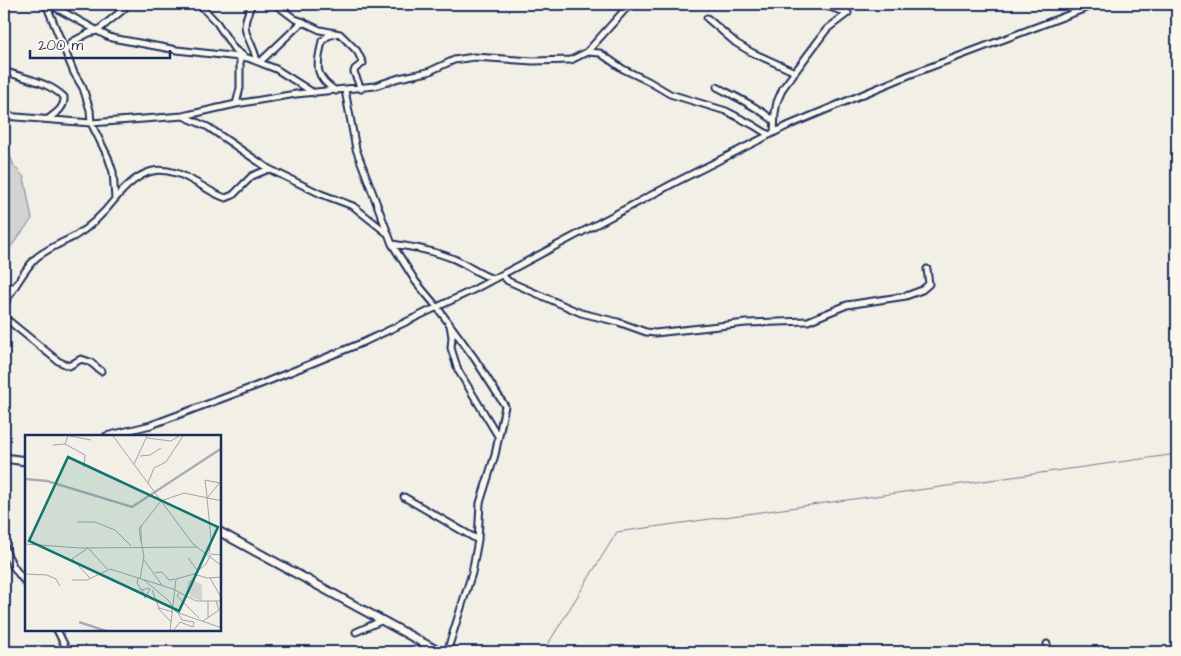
<svg xmlns="http://www.w3.org/2000/svg" width="1181" height="656" font-family="'Architects Daughter',sans-serif">
  <style>
    .green { fill: #d2d3d2; stroke: #768198 }
    .lines { fill: none; stroke-linecap: round; stroke-linejoin: round }
    .stream { stroke: #707b93; stroke-width: 1 }
    .street-casing { stroke: #1b2f5e; stroke-width: 9 }
    .secondary-casing { stroke: #1b2f5e; stroke-width: 11 }
    .street { stroke: #fbf7ec; stroke-width: 5 }
    .secondary { stroke: #fbf7ec; stroke-width: 7 }
    .inset-river { fill: none; stroke: #a9adb7; stroke-width: 2.5 }
    .inset-road { fill: none; stroke: #9ca2b0; stroke-width: 1 }
    .view { fill: #0f766e; fill-opacity: 0.15; stroke: #0f766e; stroke-width: 2.5 }
    .inset-edge { fill: none; stroke: #1b2f5e; stroke-width: 2.5 }
  </style>
  <rect width="100%" height="100%" fill="#f2efe6"/>
  <filter id="ink" filterUnits="userSpaceOnUse"><feTurbulence type="fractalNoise" baseFrequency=".02" numOctaves="2"/><feDisplacementMap in="SourceGraphic" scale="10" xChannelSelector="R" yChannelSelector="G"/><feConvolveMatrix kernelMatrix="1 2 1 2 8 2 1 2 1" color-interpolation-filters="sRGB"/></filter>
  <g filter="url(#ink)">
    <path class="green" d="M4 153H9L14 166 24 177 32 219 10 248 4 247Z"/>
    <g class="lines">
      <path class="stream" d="M543 652 617 532 1177 454"/>
      <defs>
        <path id="street" d="M49 4 105 35 112 38 177 50 248 58 276 69 314 93
          M199 4 217 23 234 49 245 57
          M252 4C237 35 250 32 257 61
          M275 4 295 19 304 22
          M707 18 736 43 751 52 795 72
          M335 34 328 36 322 41C317 66 313 76 336 91
          M66 52 72 42 89 33 97 31 124 9
          M587 52 600 53 623 69 648 81 670 94 726 111 753 125 769 135
          M260 62 300 24 305 23 320 30 340 34 357 51 363 63 355 69 354 72 361 89
          M4 71C25 79 47 81 64 97 65 108 56 113 48 119
          M717 87C736 97 758 107 774 121
          M345 90 356 149 392 244 416 282 437 307 475 359 505 406 495 455 480 503 478 540 472 573 447 652
          M236 104 240 88V57
          M4 116 91 123 183 116 236 104 296 94 375 86 399 78 428 72 454 60 474 57 533 61 571 60 587 52 630 4
          M183 116 208 127 269 169 321 194 353 206 387 233
          M774 133 775 113 777 102 783 88 827 29 848 13 820 4
          M115 199C140 169 160 161 195 182 205 187 215 195 226 198L233 195 252 176 269 169
          M392 244C413 247 435 251 454 259 468 265 479 275 494 279
          M502 275 508 281 581 313 618 322 646 332 655 333 746 323 808 321 847 305 906 296 922 290 929 284 927 269
          M4 287H14
          M4 305C12 291 25 268 37 257 49 248 62 243 75 236 90 227 104 213 115 199L113 172 108 157 91 123 90 110 83 88 74 73 46 4
          M4 317 58 361 69 366 81 359 90 362 101 371
          M450 325 452 337 451 348 458 370 498 436
          M106 436 151 425 261 384 364 342 473 290 676 182 787 126 909 75 1097 4
          M404 497 478 540
          M4 544C8 560 15 570 26 583
          M57 630 68 652
          M356 632 383 620
          M1047 644 1048 652"/>
        <path id="secondary" d="M4 458 26 461
          M220 532 440 652"/>
      </defs>
      <use href="#street" class="street-casing"/>
      <use href="#secondary" class="secondary-casing"/>
      <use href="#street" class="street"/>
      <use href="#secondary" class="secondary"/>
    </g>
  </g>
  <g transform="translate(25 435)">
    <rect width="196" height="196" fill="#f2efe6"/>
    <path d="M167 144 177 150V166L166 162 162 156 163 146Z" fill="#d2d3d2"/>
    <path class="inset-river" d="M0 44 22 46 107 72 197 13M54 187 81 196"/>
    <path class="inset-road" d="M45 1 66 5M88 1 168 109 197 131M122 3 146 6 154 1M40 9 60 20 59 32M28 10 40 9 43 1M115 21 125 20 136 13M109 29 122 1M123 48 129 33 141 27 158 1M182 62 180 45 195 48M52 87H70L90 95 106 111M116 107V91M0 109 55 113 172 112M63 113 47 124 65 143M64 114 82 134M184 119 186 104 182 63 197 45M163 123 173 136M119 125 137 150M130 138 137 137 144 145 150 144M0 139 22 140 31 144 35 151M169 139 182 143 197 142M113 143 112 148 116 155 125 153M185 143 197 164M115 144 119 122 114 94 136 66 159 58 197 66M47 145H62L85 134 148 154 171 166H197M119 145 143 165 151 177 197 193M117 155 120 163 125 154M127 155 134 173 148 177M154 158 152 161 174 183M183 166V183M133 173 146 187M178 186 194 175 191 166M145 196 151 144 169 139 181 129 186 119 197 120M148 196 155 187 168 192 169 187 157 185 153 178"/>
    <path class="view" d="M43 22 193 92 154 176 4 106Z"/>
    <rect width="196" height="196" class="inset-edge"/>
  </g>
  <rect width="1181" height="656" fill="none" stroke="#fbf7ec" stroke-width="20"/>
  <rect x="10" y="10" width="1161" height="636" fill="none" stroke="#1b2f5e" stroke-width="2" filter="url(#ink)"/>
  <path d="M30 50v8h140v-8" fill="none" stroke="#1b2f5e" stroke-width="2.5"/>
  <text x="38" y="50" font-size="15" fill="#1b2f5e" stroke="#fbf7ec" stroke-width="4" paint-order="stroke">200 m</text>
</svg>
